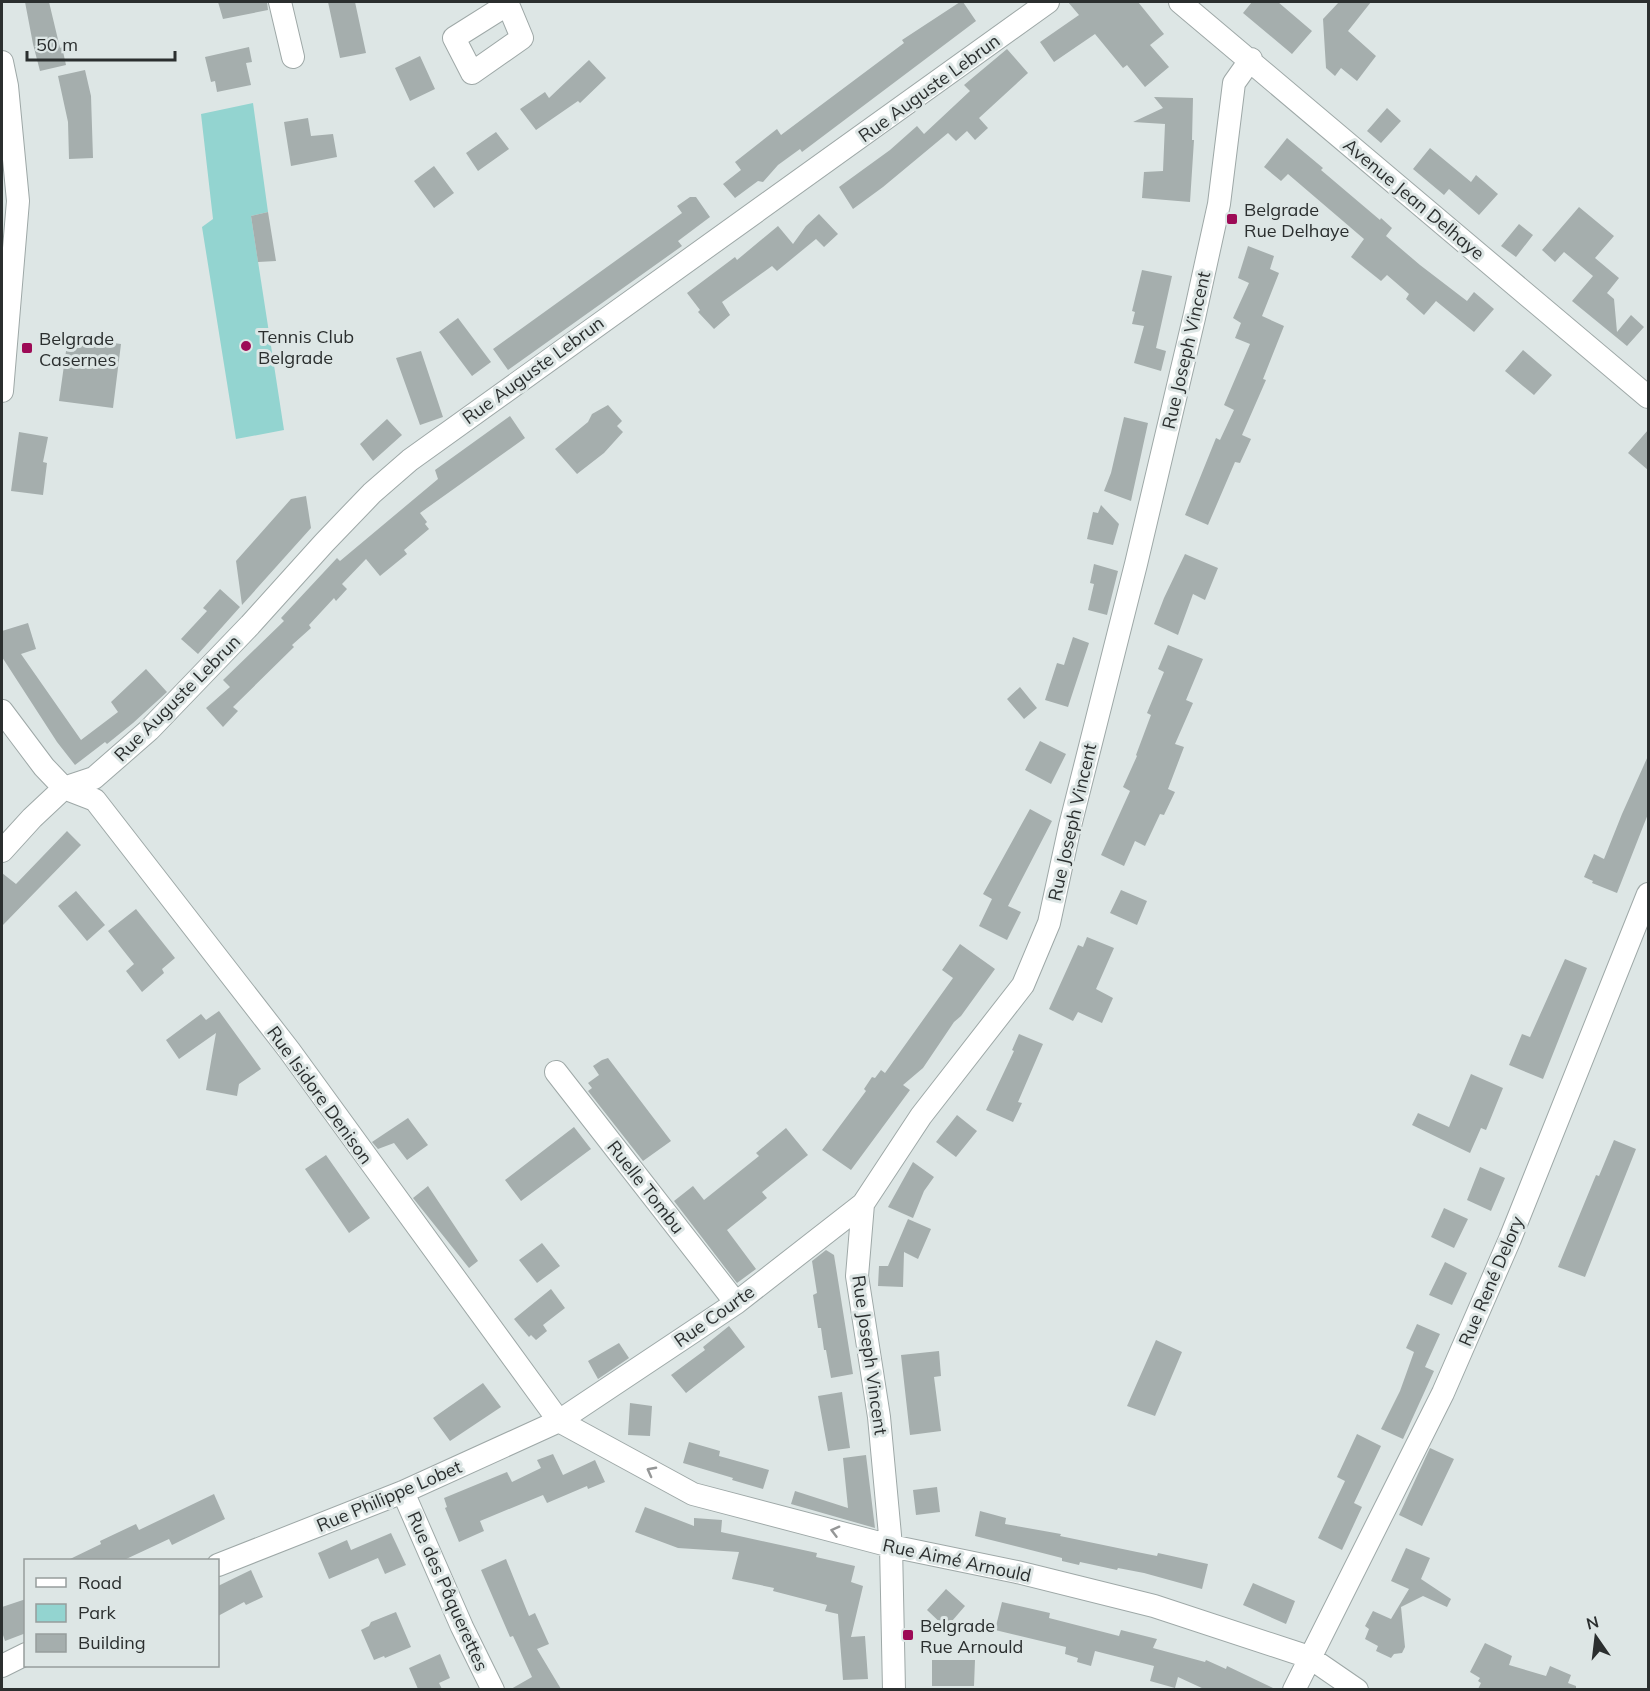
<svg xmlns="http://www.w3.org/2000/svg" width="1650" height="1691" font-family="Mulish,sans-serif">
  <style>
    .green { fill: #93d4d0 }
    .building { fill: #a5aead }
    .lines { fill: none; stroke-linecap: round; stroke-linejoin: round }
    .minor-casing { stroke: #9ea8a7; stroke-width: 24 }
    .minor { stroke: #fff; stroke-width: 22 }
    .oneway { stroke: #959797 }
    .poi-dot { fill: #9d0a56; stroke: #dde6e5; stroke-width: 2 }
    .labels { text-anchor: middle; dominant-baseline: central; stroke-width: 6; stroke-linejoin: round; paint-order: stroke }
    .street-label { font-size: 18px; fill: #2b2f2f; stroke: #dde6e5 }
    .poi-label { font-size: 18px; fill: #2b2f2f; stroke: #dde6e5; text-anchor: start }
  </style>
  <rect width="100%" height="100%" fill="#dde6e5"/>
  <path class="green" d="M253 103 268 212 251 216 284 430 236 439 202 227 213 219 201 114Z"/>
  <path class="building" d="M25 2H49L60 48 62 47 66 65 40 71 33 44Z
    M218 2H267L268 10 223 19Z
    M328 2H355L366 53 340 58Z
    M960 2H963L976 21 802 152 800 149 778 165 763 182 758 181 735 198 723 184 741 170 735 162 777 129 781 135 904 43 902 40Z
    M1068 2H1138L1164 34 1150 45 1169 67 1145 87 1127 65 1123 68 1095 34 1054 62 1040 42 1079 15Z
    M1252 2H1278L1312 31 1292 54 1243 13Z
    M1339 2H1371L1348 31 1376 56 1357 81 1341 68 1335 76 1326 68 1323 19Z
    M249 47 252 62 246 63 251 85 217 92 215 81 211 82 205 57Z
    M1007 49 1028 73 979 118 988 128 975 140 967 131 956 141 948 133 883 187 853 209 839 187 890 150 917 126 924 134 970 91 964 85Z
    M420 56 435 89 410 101 395 68Z
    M589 60 606 78 580 103 578 101 536 130 520 109 545 92 549 98Z
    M85 70 91 96 93 158 69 159 68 122 58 76Z
    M1154 97 1193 98 1192 140H1194L1190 202 1142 198 1144 172 1163 171 1165 124 1133 122 1163 108Z
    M1387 108 1401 121 1381 143 1367 131Z
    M308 118 311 136 333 134 337 157 291 166 284 122Z
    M496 132 509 149 478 171 466 153Z
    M1287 138 1323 168 1321 170 1380 220 1381 218 1392 228 1386 236 1420 265 1467 301 1474 292 1494 309 1474 332 1436 301 1424 315 1406 299 1409 294 1387 275 1381 281 1351 257 1364 239 1288 174 1281 181 1264 167Z
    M1430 148 1471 182 1476 175 1498 194 1479 215 1449 189 1444 195 1413 169Z
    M434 166 454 193 434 208 414 181Z
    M690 197H696L710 217 678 241 682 246 508 370 493 349 682 213 677 206Z
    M1579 207 1614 236 1595 258 1619 278 1607 293 1614 299 1617 332 1631 315 1644 327 1627 346 1572 301 1593 276 1564 252 1555 262 1542 250Z
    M268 212 276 261 258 262 251 216Z
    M819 214 838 234 824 247 816 239 777 271 772 266 722 302 730 315 714 329 698 312 700 310 687 293 735 257 737 260 778 226 793 244 806 226Z
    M1519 224 1533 235 1516 257 1501 246Z
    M1248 246 1274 256 1270 269 1279 273 1262 316 1284 326 1263 379 1266 380 1242 435 1251 439 1240 463 1235 462 1208 525 1185 515 1216 438 1220 440 1234 410 1224 405 1250 344 1235 338 1241 323 1233 318 1249 283 1238 278Z
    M1142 270 1172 276 1156 348 1166 351 1161 371 1134 363 1144 326 1132 324 1135 312 1132 311Z
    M458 318 491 362 472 376 439 332Z
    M68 337 121 344 113 408 59 401Z
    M1523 350 1552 375 1534 395 1505 371Z
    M421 351 443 417 420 425 396 358Z
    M608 405 622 421 617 426 623 432 604 453 577 474 555 449 588 422 592 414Z
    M510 416 525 438 420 513 427 522 425 524 429 529 404 550 407 554 380 576 366 559 342 584 347 589 336 601 334 598 309 625 311 628 292 645 294 647 233 707 238 711 223 727 206 708 230 687 223 680 284 621 281 618 337 558 340 561 438 479 435 470Z
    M1124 417 1148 423 1131 501 1104 491 1111 473Z
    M387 419 402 435 373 461 360 444Z
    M1648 430V470L1628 453Z
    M19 432 48 437 43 462 47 463 43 495 11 491Z
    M306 496 311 528 242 605 236 561 291 499Z
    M1101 505 1119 524 1113 545 1087 539 1093 512 1098 513Z
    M1185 554 1218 568 1205 600 1193 594 1178 635 1154 624 1164 598Z
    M1094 564 1118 571 1107 615 1088 610 1094 584 1090 583Z
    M220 589 240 607 198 654 181 639 207 611 203 608Z
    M28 623 36 649 21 654 81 740 118 712 111 702 146 669 167 692 133 723 107 744 105 742 75 765 57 742 2 657V631Z
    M1073 637 1089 643 1068 707 1045 700 1057 663 1064 665Z
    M1168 645 1203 659 1186 700 1193 703 1175 744 1184 747 1168 789 1175 792 1164 815 1160 814 1145 846 1135 841 1124 866 1101 855 1130 791 1123 787 1137 756 1136 755 1151 715 1147 713 1164 672 1158 669Z
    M1020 687 1037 708 1024 719 1007 699Z
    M1040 741 1066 754 1051 784 1025 770Z
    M1648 756V814L1617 893 1592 883 1593 881 1584 877 1594 854 1604 859 1622 814Z
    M1030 809 1052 821 1008 906 1021 912 1007 940 979 926 992 899 983 894Z
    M67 831 81 845 2 926V873L16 884Z
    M1121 890 1147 901 1137 925 1110 913Z
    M76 891 105 925 87 941 58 906Z
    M136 909 175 958 162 969 164 973 142 992 126 971 134 964 108 931Z
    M1087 937 1114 948 1096 989 1113 998 1102 1023 1078 1012 1073 1021 1049 1009 1078 945 1083 947Z
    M960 944 995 969 961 1016 954 1022 923 1068 903 1085 910 1090 851 1170 822 1150 866 1091 864 1089 872 1077 875 1078 881 1070 885 1073 953 978 942 970Z
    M1565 959 1587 968 1543 1079 1509 1065 1522 1034 1530 1037Z
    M219 1011 261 1069 239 1084 237 1096 206 1090 216 1033 179 1059 166 1040 201 1014 206 1020Z
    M1019 1034 1043 1044 1018 1102 1022 1103 1013 1122 986 1110 1014 1051 1012 1050Z
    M608 1058 671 1141 643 1161 588 1091 592 1088 588 1083 599 1075 593 1066 602 1060Z
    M1471 1074 1503 1088 1486 1130 1481 1128 1470 1153 1412 1125 1418 1113 1449 1127Z
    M957 1115 977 1131 956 1157 936 1142Z
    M408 1118 428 1145 407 1160 394 1143 378 1149 372 1142Z
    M574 1127 591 1149 521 1201 505 1180Z
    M786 1128 808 1155 762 1192 767 1198 727 1230 756 1269 737 1283 674 1201 693 1186 704 1200 759 1156 756 1153Z
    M1614 1140 1636 1149 1585 1277 1558 1267 1596 1175 1599 1176Z
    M326 1155 370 1218 349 1233 305 1169Z
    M913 1162 934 1177 924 1191 913 1218 888 1207Z
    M1480 1167 1505 1178 1491 1211 1467 1200Z
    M428 1186 478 1261 469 1268 413 1198Z
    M1444 1208 1468 1219 1454 1248 1431 1237Z
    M908 1219 931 1229 918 1259 904 1252 903 1287 878 1286 879 1266H888Z
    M542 1243 560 1266 537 1283 519 1260Z
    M826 1250 834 1255 853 1374 831 1378 826 1350H824L821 1328H818L813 1295 817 1293 812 1261Z
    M1445 1262 1467 1273 1452 1305 1429 1295Z
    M551 1289 565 1308 543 1325 547 1331 536 1340 531 1335 529 1337 514 1319Z
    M1417 1324 1440 1334 1425 1367 1434 1371 1403 1439 1381 1429 1400 1391 1414 1352 1406 1348Z
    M729 1326 745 1347 686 1393 671 1375 705 1350 703 1347Z
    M1156 1340 1182 1352 1155 1416 1127 1406Z
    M619 1343 629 1358 598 1379 588 1361Z
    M939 1351 941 1376 934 1377 941 1431 910 1435 901 1355Z
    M483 1383 501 1407 450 1441 433 1418Z
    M842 1392 850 1448 828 1451 818 1396Z
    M630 1403 652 1406 650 1436 628 1435Z
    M1357 1434 1381 1446 1354 1503 1362 1507 1342 1550 1318 1538 1345 1481 1337 1477Z
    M689 1442 720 1451 719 1456 769 1470 763 1489 732 1480 733 1478 683 1463Z
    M1430 1448 1454 1459 1422 1526 1399 1515Z
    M553 1454 563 1475 595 1460 605 1482 588 1489 587 1486 547 1503 543 1495 480 1521 484 1531 459 1542 445 1508 447 1507 444 1498 507 1472 512 1482 541 1468 537 1460Z
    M866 1455 875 1528 791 1504 795 1491 848 1508 843 1458Z
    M937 1487 940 1512 916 1515 913 1490Z
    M214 1494 225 1519 172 1545 169 1539 124 1560H68L101 1544 100 1541 136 1524 139 1530Z
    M645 1507 694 1526V1518L722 1520 721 1532 817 1553 816 1557 855 1566 851 1582 863 1586 851 1637 865 1636 868 1679 843 1680 838 1614 825 1611 827 1605 773 1591 774 1588 732 1579 739 1552 678 1548 635 1532Z
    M980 1511 1006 1518 1005 1524 1061 1534 1060 1536 1137 1552 1157 1556 1158 1553 1208 1564 1202 1589 1144 1573 1118 1568 1117 1570 1080 1562 1079 1565 1062 1561V1558L975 1536Z
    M391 1533 406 1565 385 1574 378 1558 329 1579 318 1553 347 1540 351 1550Z
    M1406 1548 1430 1558 1421 1579 1451 1599 1447 1607 1423 1596 1401 1607 1405 1647 1402 1653 1394 1654 1391 1658 1376 1651 1378 1646 1365 1639 1369 1629 1365 1626 1373 1611 1391 1619 1409 1589 1391 1581Z
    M506 1559 529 1616 535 1613 549 1644 537 1649 561 1689H511L532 1677 513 1636 510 1637 481 1570Z
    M251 1570 263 1597 246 1605 244 1602 218 1616V1586Z
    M1253 1583 1295 1601 1286 1624 1243 1605Z
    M946 1589 965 1606 946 1628 927 1610Z
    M26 1599V1633L5 1641 2 1632V1607Z
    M1002 1602 1050 1613 1049 1618 1119 1636 1121 1630 1157 1639 1153 1648 1205 1662 1206 1660 1226 1669 1227 1666 1275 1689H1204L1178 1677 1175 1688 1150 1681 1154 1666 1095 1651 1091 1666 1077 1662 1078 1658 1065 1654 1066 1647 995 1630Z
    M396 1612 411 1647 385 1658 384 1656 374 1660 361 1630 369 1626 371 1622Z
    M1485 1643 1512 1656 1509 1665 1546 1676 1550 1666 1571 1675 1568 1683 1576 1686V1689H1478L1481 1683 1478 1681 1480 1678 1470 1672Z
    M440 1654 450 1678 439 1683 442 1689H418L409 1668Z
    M932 1660H975L974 1686H932Z"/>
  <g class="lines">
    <defs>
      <path id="minor" d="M280 2 293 57
        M507 2 522 38 472 73 454 38 508 4
        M1180 2 1648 397
        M2 62 7 86 18 201 2 391
        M2 711 44 767 64 788 95 800 289 1050 559 1421 693 1494 891 1546 1017 1572 1154 1606 1309 1657 1357 1690
        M2 851 32 818 64 788 94 778 149 730 250 625 324 543 372 493 410 460 1048 2
        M556 1072 736 1303
        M403 1492 462 1627 493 1690
        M218 1565 403 1492 559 1421 736 1303 863 1204
        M2 1666 26 1654
        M894 1690 891 1546 879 1417 857 1276 863 1204 921 1116 1023 985 1049 923 1070 826 1136 564 1194 318 1219 204 1234 83 1251 59
        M1294 1690 1443 1393 1510 1239 1648 894"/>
    </defs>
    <use href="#minor" class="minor-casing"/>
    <use href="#minor" class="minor"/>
  </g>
  <defs><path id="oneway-chevron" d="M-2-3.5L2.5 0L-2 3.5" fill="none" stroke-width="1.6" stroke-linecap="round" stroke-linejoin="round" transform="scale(1.5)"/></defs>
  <g class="oneway">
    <use href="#oneway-chevron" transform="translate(651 1471) rotate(-152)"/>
    <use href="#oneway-chevron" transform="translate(835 1531) rotate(-165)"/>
  </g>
  <g class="poi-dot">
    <rect x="1226" y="213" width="12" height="12" rx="3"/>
    <circle cx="246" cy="346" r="6"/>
    <rect x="21" y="342" width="12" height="12" rx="3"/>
    <rect x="902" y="1629" width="12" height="12" rx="3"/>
  </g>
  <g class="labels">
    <g class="street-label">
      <text transform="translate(929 88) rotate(-36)">Rue Auguste Lebrun</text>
      <text transform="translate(1414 199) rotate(40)">Avenue Jean Delhaye</text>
      <text transform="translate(1186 350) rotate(-77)">Rue Joseph Vincent</text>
      <text transform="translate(533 370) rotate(-36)">Rue Auguste Lebrun</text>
      <text transform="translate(177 698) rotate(-45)">Rue Auguste Lebrun</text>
      <text transform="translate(1072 822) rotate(-77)">Rue Joseph Vincent</text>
      <text transform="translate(320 1095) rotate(54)">Rue Isidore Denison</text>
      <text transform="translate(646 1187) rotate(52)">Ruelle Tombu</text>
      <text transform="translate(1491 1281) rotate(-67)">Rue René Delory</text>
      <text transform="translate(714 1316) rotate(-35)">Rue Courte</text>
      <text transform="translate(870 1355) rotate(82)">Rue Joseph Vincent</text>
      <text transform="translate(389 1496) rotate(-23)">Rue Philippe Lobet</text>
      <text transform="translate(957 1560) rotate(12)">Rue Aimé Arnould</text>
      <text transform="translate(448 1591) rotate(66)">Rue des Pâquerettes</text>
    </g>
    <g class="poi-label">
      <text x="1244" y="209">Belgrade<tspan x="1244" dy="21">Rue Delhaye</tspan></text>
      <text x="258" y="336">Tennis Club<tspan x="258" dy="21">Belgrade</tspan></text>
      <text x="39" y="338">Belgrade<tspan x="39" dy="21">Casernes</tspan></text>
      <text x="920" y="1625">Belgrade<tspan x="920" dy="21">Rue Arnould</tspan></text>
    </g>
  </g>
  <rect width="1650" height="1691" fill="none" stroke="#2b2f2f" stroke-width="6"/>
  <rect x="24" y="1559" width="195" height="108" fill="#dde6e5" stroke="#969d9c" stroke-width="1.5"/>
  <rect x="36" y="1578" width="30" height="9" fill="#ffffff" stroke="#969d9c" stroke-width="1.5"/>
  <text x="78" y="1589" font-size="18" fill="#2b2f2f">Road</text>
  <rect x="36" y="1604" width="30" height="18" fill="#93d4d0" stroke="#969d9c" stroke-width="1.5"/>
  <text x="78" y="1619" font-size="18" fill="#2b2f2f">Park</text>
  <rect x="36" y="1634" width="30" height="18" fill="#a5aead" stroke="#969d9c" stroke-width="1.5"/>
  <text x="78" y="1649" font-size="18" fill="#2b2f2f">Building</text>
  <g transform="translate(1596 1637) rotate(346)" stroke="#dde6e5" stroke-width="4.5" paint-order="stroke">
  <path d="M0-4.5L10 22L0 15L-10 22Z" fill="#2b2f2f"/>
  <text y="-9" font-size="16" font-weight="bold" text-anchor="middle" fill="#2b2f2f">N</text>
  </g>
  <path d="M27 51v9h148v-9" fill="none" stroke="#2b2f2f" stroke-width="3"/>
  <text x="36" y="51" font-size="18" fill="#2b2f2f" stroke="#dde6e5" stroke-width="4.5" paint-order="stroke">50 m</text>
</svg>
